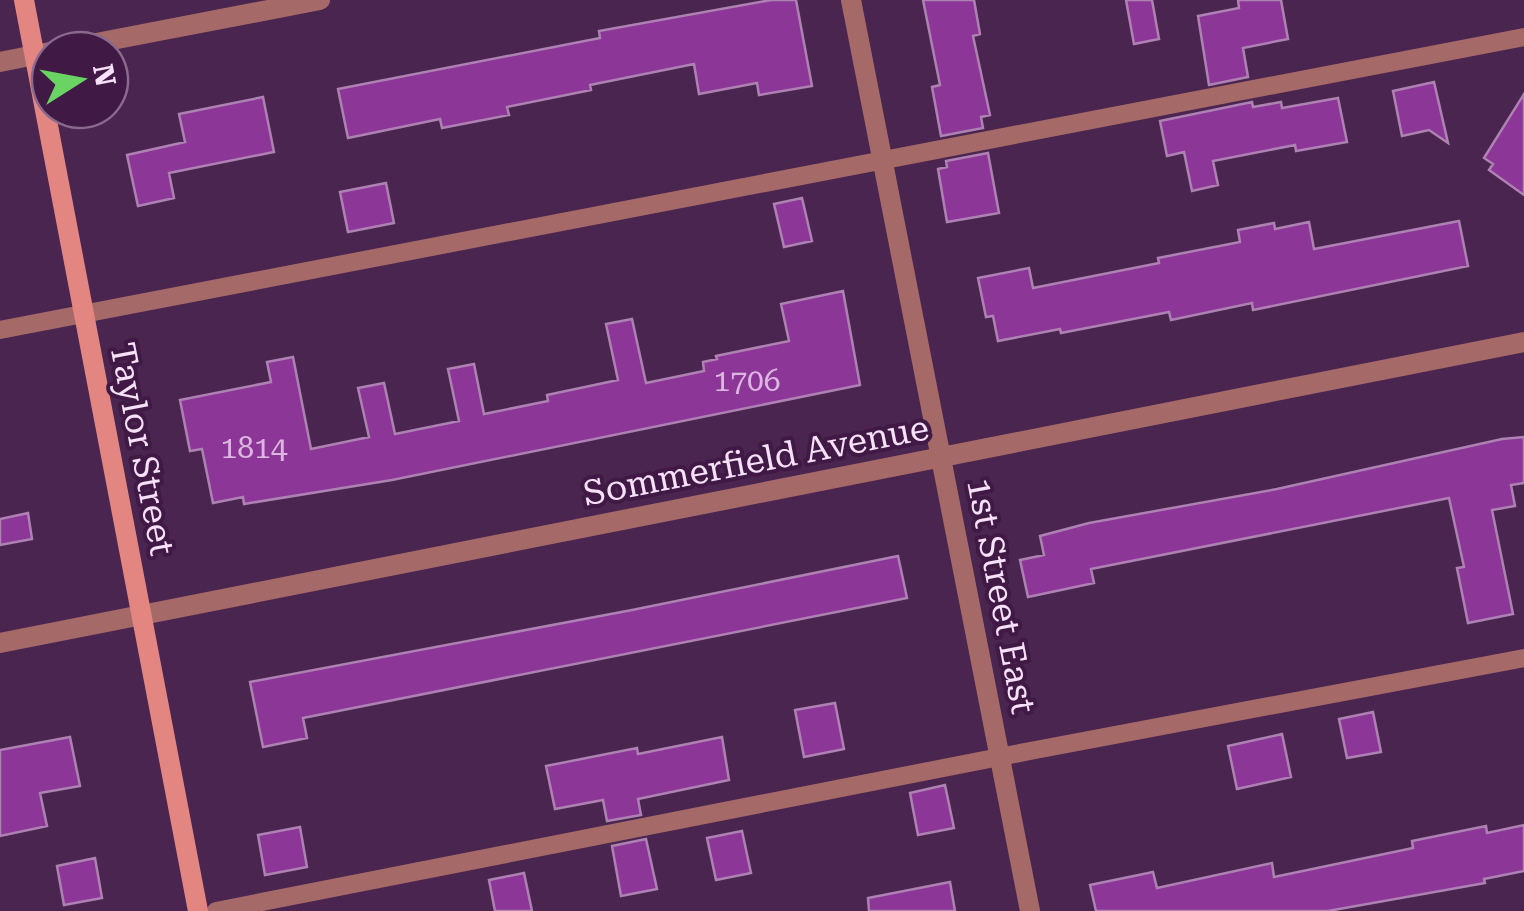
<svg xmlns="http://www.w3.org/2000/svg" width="1524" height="911" font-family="'Roboto Serif',serif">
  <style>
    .building { fill: #8c3697; stroke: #ad81b2; stroke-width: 2.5 }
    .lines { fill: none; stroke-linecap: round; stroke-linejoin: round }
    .lane { stroke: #a56a68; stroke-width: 18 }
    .street { stroke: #a56a68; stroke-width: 20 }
    .secondary { stroke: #e38682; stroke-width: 20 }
    .labels { text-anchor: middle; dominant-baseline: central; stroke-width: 8; stroke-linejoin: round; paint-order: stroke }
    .number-label { font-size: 30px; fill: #dcb6e1 }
    .street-label { font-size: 35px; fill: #f7e0fa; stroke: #401a45 }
  </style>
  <rect width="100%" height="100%" fill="#4a2550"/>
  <path class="building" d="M771 0H796L812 86 759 95 757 83 699 94 694 64 590 85 591 90 507 107 509 115 442 128 440 119 348 138 338 89 600 38 599 31Z
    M923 0H974L980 34 973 36 990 115 981 117 983 128 941 136 932 87 940 85Z
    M1126 0H1152L1159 39 1134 44Z
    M1238 0H1281L1288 39 1243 48 1248 77 1209 85 1198 16 1239 8Z
    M1434 82 1448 143 1429 130 1402 136 1393 91Z
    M1524 94V195L1489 170 1493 164 1484 158Z
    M263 97 274 152 169 173 174 198 138 206 127 155 185 142 179 114Z
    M1338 98 1347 142 1296 151 1295 145 1213 161 1218 185 1192 191 1184 152 1167 156 1160 121 1252 102 1253 107 1281 102 1282 108Z
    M988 153 999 213 947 222 938 169 947 167 946 161Z
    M386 183 394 223 348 232 340 192Z
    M802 198 812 241 784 247 774 204Z
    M1459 221 1468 266 1253 310 1252 303 1171 320 1169 312 1061 333 1060 329 998 341 993 316 986 317 978 278 1029 268 1033 288 1159 263 1158 258 1240 242 1238 230 1274 223 1275 229 1309 222 1314 249Z
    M843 291 860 385 392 480 244 504 243 497 213 503 202 449 190 451 180 400 271 382 267 362 293 357 311 449 369 437 358 388 384 383 395 434 459 421 448 369 474 364 484 414 548 401 547 395 618 380 606 324 632 319 646 383 704 371 703 362 717 359 716 356 789 341 781 304Z
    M1524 437V483L1511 485 1515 506 1492 510 1513 614 1468 623 1457 568 1464 567 1449 498 1091 569 1094 583 1028 597 1020 560 1044 555 1040 536 1089 523 1277 489 1502 439Z
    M28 513 32 539 0 545V519Z
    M898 556 907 598 303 718 307 738 263 747 250 682 632 610Z
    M835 703 844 749 804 757 795 710Z
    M1373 712 1381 752 1347 758 1339 719Z
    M1282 734 1291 777 1237 789 1228 746Z
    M70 737 80 786 40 793 47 826 0 836V750Z
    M722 737 729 780 638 799 641 815 607 821 603 800 555 809 546 766 637 748 638 754Z
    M945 785 954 828 918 835 910 793Z
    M1524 825V871L1484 879 1485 883 1328 911H1096L1090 885 1153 872 1157 888 1272 863 1274 877 1413 848 1412 841 1486 826 1487 833Z
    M300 827 307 867 265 875 258 835Z
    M742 831 751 873 716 880 707 838Z
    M646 839 657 889 621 896 612 846Z
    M95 858 102 898 64 905 57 866Z
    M524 873 532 911H495L489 880Z
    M950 882 955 911H869L868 898Z"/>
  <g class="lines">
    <path class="lane" d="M0 330 1524 37
      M216 911 1030 751 1524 658"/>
    <path class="street" d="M851 0 1030 911
      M60 50 320 0
      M0 62 50 52
      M0 643 1524 342"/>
    <path class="secondary" d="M24 0 198 911"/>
  </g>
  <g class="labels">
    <g class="number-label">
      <text x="747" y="380">1706</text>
      <text x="254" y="447">1814</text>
    </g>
    <g class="street-label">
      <text transform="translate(142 449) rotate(79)">Taylor Street</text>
      <text transform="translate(756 461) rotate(-11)">Sommerfield Avenue</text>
      <text transform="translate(1001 596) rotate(79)">1st Street East</text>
    </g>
  </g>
  <g transform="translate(80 80) rotate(79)"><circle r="48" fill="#401a45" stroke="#89698d" stroke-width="2.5"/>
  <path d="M0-8L18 38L0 25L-18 38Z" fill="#69d364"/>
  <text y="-15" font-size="28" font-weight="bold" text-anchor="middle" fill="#f7e0fa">N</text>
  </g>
</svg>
